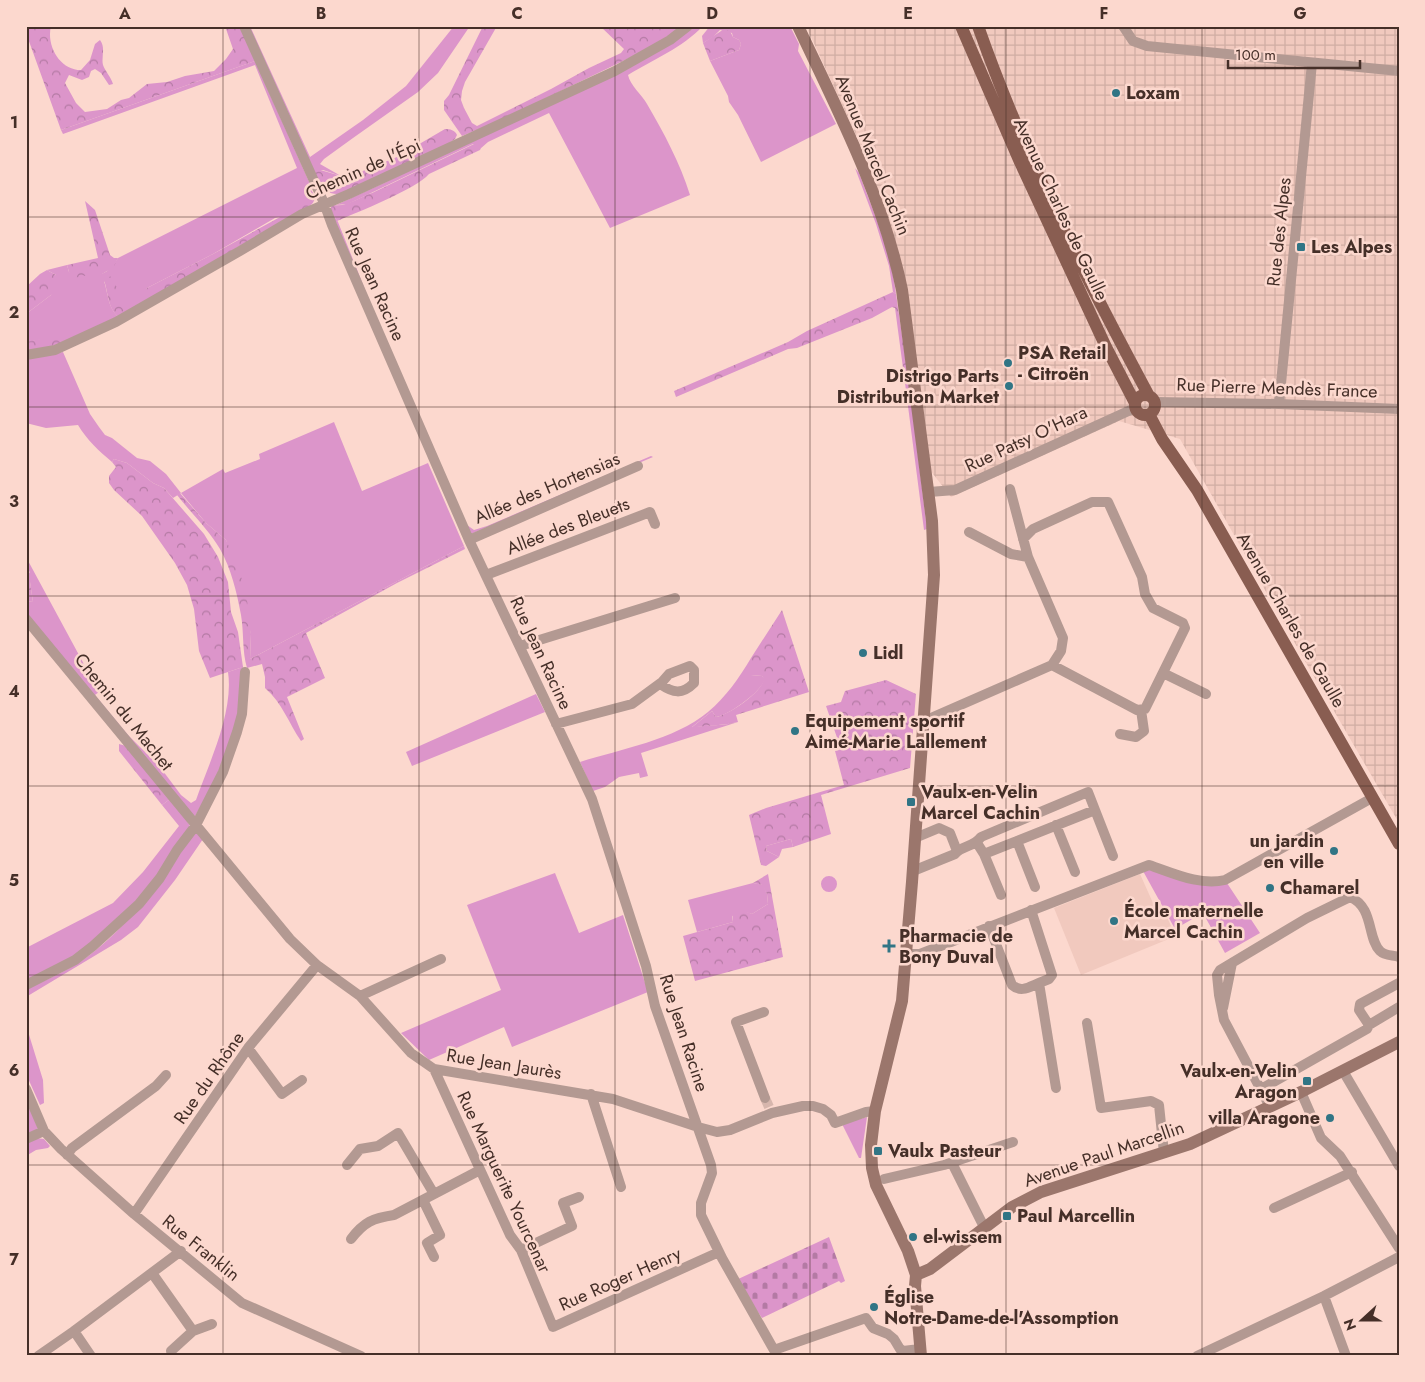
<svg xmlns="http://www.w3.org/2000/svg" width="1425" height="1382" font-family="Jost,sans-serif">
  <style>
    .built { fill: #f1c9be }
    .industrial { fill: url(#industrial-grid) }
    .green { fill: #dc95ca }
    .forest { fill: url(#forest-crowns) }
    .cemetery { fill: url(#cemetery-stones) }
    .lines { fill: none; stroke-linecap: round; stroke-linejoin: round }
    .street-tunnel { stroke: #d7b6ad; stroke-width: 10; stroke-dasharray: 10 5; stroke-linecap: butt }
    .street { stroke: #b39992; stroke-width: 10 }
    .secondary { stroke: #9b766c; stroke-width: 12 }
    .primary { stroke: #895d51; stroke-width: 12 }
    .grid { fill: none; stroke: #452f28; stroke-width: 1; stroke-opacity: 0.55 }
    .poi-dot { fill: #317585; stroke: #fcd8ce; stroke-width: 2 }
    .labels { text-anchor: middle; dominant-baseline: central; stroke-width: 5; stroke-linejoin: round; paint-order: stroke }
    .poi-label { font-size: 18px; font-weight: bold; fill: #452f28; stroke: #fcd8ce; text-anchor: start }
    .street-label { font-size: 18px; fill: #452f28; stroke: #fcd8ce }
    .neatline { fill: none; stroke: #452f28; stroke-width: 2 }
    .grid-label { font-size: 16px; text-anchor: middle; font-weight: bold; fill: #452f28 }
  </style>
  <defs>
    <pattern id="industrial-grid" width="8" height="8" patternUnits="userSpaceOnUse" patternTransform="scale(1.25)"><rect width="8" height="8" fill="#f1c9be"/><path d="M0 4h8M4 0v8" fill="none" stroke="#d0ada3"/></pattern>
    <pattern id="forest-crowns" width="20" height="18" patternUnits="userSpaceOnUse" patternTransform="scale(1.25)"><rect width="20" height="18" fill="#dc95ca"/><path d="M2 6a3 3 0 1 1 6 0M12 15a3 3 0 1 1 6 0" fill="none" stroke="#b47aa4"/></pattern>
    <pattern id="cemetery-stones" width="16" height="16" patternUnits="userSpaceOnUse" patternTransform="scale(1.25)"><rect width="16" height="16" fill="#dc95ca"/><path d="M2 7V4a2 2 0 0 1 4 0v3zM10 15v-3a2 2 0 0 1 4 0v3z" fill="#b47aa4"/></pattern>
  </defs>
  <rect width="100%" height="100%" fill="#fcd8ce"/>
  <path class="built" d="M1140 874 1153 903 1159 901 1176 936 1081 975 1054 908Z"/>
  <path class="industrial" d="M806 26H1399V823L1305 661 1180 439 1119 421 951 497 930 470 895 239 868 161Z"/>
  <path class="green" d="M246 26H250L310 157 363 120 406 86 454 26H470L438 73 418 92 353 138 324 159 320 164 341 176 323 170 313 171Z
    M695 26H703C682 48 654 59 628 75 630 85 642 95 647 104 664 133 680 163 690 195L610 228 549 113 488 142 480 149 481 148 473 144 348 204 336 205 384 183 690 30Z
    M710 26H790L799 44 798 51 836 124 761 162 738 115 729 102 728 96 710 61 739 50 741 44 739 40 733 37 732 33 720 30 713 37 703 43 702 36Z
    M255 61 311 186V190L306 192 295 213 281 222 280 217 275 218 213 254 147 288 137 306 129 311 104 281C108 293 108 309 119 317L70 339H44L26 342V314L51 295 56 275 47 270 67 265 69 272C91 277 106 280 118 258L297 168 255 65 63 134 61 130Z
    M855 168 859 173C874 213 891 252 896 294L893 292 889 266 876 224Z
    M331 215 335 217 338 222 370 302 467 525 474 530 487 526 651 456 653 457 471 534 467 529 455 503Z
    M63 352 90 414 99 427 105 435 112 438 137 458 150 461 166 474 181 493 223 469 225 473 260 459 259 454 334 422 362 491 428 463 464 546 250 659 251 634 226 540 206 523 181 493 173 498 164 488 153 483 127 463 114 459 112 462C99 451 87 440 78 425L46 428 26 423V358Z
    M905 383H909L927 529 924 530Z
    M26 557 99 692 95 695 128 735 150 757 154 759 181 795 191 803 196 800C209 763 234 712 228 672L243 667 242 701 221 771 194 818 26 615V601L33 602 30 582V572L26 569Z
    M751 658V675L762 676 765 679C761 692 729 715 716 717L712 711 692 727C708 725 723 726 738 722L641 753 648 776 640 778 639 773 619 777 605 787 593 791 580 762C621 749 674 740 708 712 726 697 739 678 751 658Z
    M536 694 545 712 412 766 406 752Z
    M170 799 185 818 190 826 144 895 92 943 69 959 26 982V948L113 903 143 872 179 826 162 805Z
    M197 831 203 839 175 880 138 927 121 940 26 997V989C50 978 76 967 96 950 135 919 162 875 191 835Z
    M791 839 793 847 782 849 779 857 767 851 766 846Z
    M1149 865 1190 879 1225 880 1260 933 1225 953 1203 913 1175 929 1143 871Z
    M555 873 579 933 623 915 648 992 512 1047 504 1027 429 1060 401 1033 501 990 467 905Z
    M821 884a8 8 0 1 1 16 0a8 8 0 1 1-16 0Z
    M753 883 763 885 767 894 768 904 752 914 745 912 732 916 733 922 697 932 688 900Z
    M26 1025 43 1080 44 1103 40 1105 26 1074Z
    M26 1098 38 1129 26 1137Z
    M867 1117 861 1158H859L842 1124Z
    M37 1138 44 1139 50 1146 48 1148 36 1150 26 1156V1142Z"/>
  <path class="forest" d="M26 26H51C46 46 60 70 81 70L90 60 95 44 100 40C106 48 101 57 103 65 105 71 111 77 113 84L109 85 101 73 95 69 91 71 89 77 82 80 69 75 65 83 76 103 85 112 107 109 121 100 129 98 147 84 167 82 185 76 214 71 226 59 233 49 225 26H240L255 61 61 130 26 33Z
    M483 26H497L465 82 462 91 461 100 464 108 472 123 477 126 551 89 589 68 621 53 624 49 600 26H657L660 29 665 26H683L652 47 501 120 462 136 444 110V101L449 95Z
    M724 29 730 31 733 37 739 40 741 44 739 50 710 61 703 43Z
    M445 129C450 129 455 130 457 135L455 139 443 147 340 194C323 194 319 186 313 171L317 169 341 176 353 175 397 157Z
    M474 144H480L481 148 480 150 429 174C416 189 358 212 337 221L335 217 331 215V207L334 205C348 207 359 197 372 193Z
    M311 190C322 203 305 209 295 213 295 202 300 194 311 190Z
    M85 201 95 210 110 255 114 258H118L112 270 107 271 94 279C87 275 82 275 76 278L69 272 67 265 98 258Z
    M280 217 283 219 281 222 137 306 142 293 147 288 213 254Z
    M47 270C54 274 60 276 61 284L51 295 26 314V287L40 274Z
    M111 276 129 311 119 317C108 310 108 292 104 280Z
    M893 292 896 294 909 383H905L895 308 892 307 872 318 797 348 788 349 676 397 674 391 788 342 807 331Z
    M63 334 70 339 51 347 26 351V342Z
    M114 459 127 463 153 483 164 488 204 534 218 557 228 582 231 612 238 632 243 667 210 678 199 651 194 609 187 585 175 563 142 516 114 490 109 483V476L116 467 112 462Z
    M180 493 206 523 226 540 237 565 246 591 251 634 250 659 464 546 465 549 397 583 306 633 325 678 287 697 304 739 301 741C288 722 283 704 265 688V677L262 664 247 668C242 651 244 632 241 615 237 593 231 568 220 549 209 530 191 513 177 495Z
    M26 569 32 575 30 582 33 602 26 601Z
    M782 610 809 692 736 715 738 722C722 726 707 725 691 728L712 711 716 717C729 715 762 692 764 679L762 676 751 675V658Z
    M886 680 916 694 910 768 821 795 831 834 793 847 791 839 766 846 767 851 779 857 766 866 761 865 749 815 766 808 844 785 835 751 841 749 826 706 841 702 845 691Z
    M119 744 126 746 170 799 162 805 119 751Z
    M768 874 783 957 695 981 683 936 733 922 732 911 737 908 752 914 768 904 767 894 762 885 753 883Z"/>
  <path class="cemetery" d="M829 1237 845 1281 841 1283 839 1281 762 1318 736 1280Z"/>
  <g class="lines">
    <path class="street-tunnel" d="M765 1098 769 1107"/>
    <path class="street" d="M244 26 324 203 332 225 469 540 592 799 646 966 655 1006 711 1165 712 1173 701 1203V1215L722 1258 774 1350 866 1318 873 1328 888 1334 894 1339 900 1349 903 1351 920 1349
      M1123 26 1133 41 1147 46 1399 71
      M26 355 55 350 116 322 240 251 302 214 349 194 615 71 670 40 688 26
      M1155 402 1279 404 1399 409
      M1279 404 1312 63
      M929 492 955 490 1135 408
      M969 532 1011 554 1028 557
      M1023 539 1033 529 1092 502H1108L1142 577 1145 594 1153 608 1183 623 1185 628 1145 709 1137 710 1052 665
      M469 540 638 466
      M486 575 650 512 655 524
      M26 619 290 939 317 965 360 996 411 1053 434 1069 613 1099 698 1127 717 1132 730 1130 772 1113 803 1106H813L823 1109 831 1115 835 1123 866 1112 875 1111
      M520 646 675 598
      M1163 673 1206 694
      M924 721 1052 665 1061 651 1063 638 1028 557 1010 489
      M556 724 632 704 662 682 669 674 690 666 694 670V683C682 695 673 693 660 684
      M1120 734 1136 737 1144 731 1141 710
      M1095 810 1113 856
      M1056 825 1075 872
      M915 838 939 828 950 833 957 851
      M1017 841 1035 887
      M984 854 1001 895
      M913 871 955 854C962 845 973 848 981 837L1088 792 1095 810 984 854 977 843
      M1031 910 1051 972 1052 975 1049 979 1039 983
      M989 926 1012 985C1021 993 1029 987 1039 983L1056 1088
      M907 954H920L1149 865C1173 873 1199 886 1225 880L1372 798
      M26 985 75 960 93 946 139 904 160 878 177 850 196 825 223 772 237 732 242 714 245 672
      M360 996 441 959
      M1223 1008 1232 963
      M764 1012 736 1022 765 1098
      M1087 1023 1101 1108 1151 1101 1159 1105 1164 1153
      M1369 1025 1359 1010 1360 1004 1399 983
      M248 1048 282 1094 302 1080
      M434 1069 510 1235 521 1250 553 1327 719 1252
      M1343 1071 1399 1166
      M26 1089 44 1131 61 1149 134 1214 242 1303 361 1356
      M1261 1089 1367 1029 1369 1025 1399 1007
      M1301 1092 1321 1138 1340 1156 1399 1248
      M591 1094 621 1187
      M1270 1107 1224 1020 1219 995 1217 975 1220 970 1307 918 1350 897C1374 907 1367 938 1380 951 1385 956 1393 955 1399 957
      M26 1139 44 1131
      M67 1155 72 1148 156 1086 166 1075
      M952 1163 984 1227
      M347 1165 360 1149 378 1146 398 1133 434 1194
      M884 1179 944 1165 1013 1142
      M423 1200 440 1235 427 1243 434 1257
      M1274 1208 1352 1172
      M134 1214 248 1048 317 965
      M351 1239C364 1222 373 1218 394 1215L480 1170
      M521 1250 572 1226 563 1203 579 1197
      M152 1273 193 1331
      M1324 1296 1346 1356
      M74 1331 91 1356
      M171 1351 193 1331 212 1324
      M38 1356 74 1331 181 1251
      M1197 1356 1324 1296 1399 1257"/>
    <path class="secondary" d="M798 26C838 111 883 197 902 290L932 521 934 575 912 882 902 1001 875 1111 871 1145 872 1168 876 1185 908 1251 916 1275 915 1286 921 1356
      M916 1275 930 1269 1012 1207 1041 1192 1190 1144 1301 1092 1399 1042"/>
    <path class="primary" d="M961 26 1020 162 1106 347 1135 403
      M978 26C1023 154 1084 275 1148 394
      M1135 405a10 10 0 1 1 20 0a10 10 0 1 1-20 0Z
      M1150 416 1162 439 1197 490 1399 844"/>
  </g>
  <path class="grid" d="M223 26V1356M419 26V1356M615 26V1356M810 26V1356M1006 26V1356M1202 26V1356M26 217H1399M26 407H1399M26 596H1399M26 786H1399M26 975H1399M26 1165H1399"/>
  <g class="poi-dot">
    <circle cx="1116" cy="93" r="5"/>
    <rect x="1296" y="242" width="10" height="10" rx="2.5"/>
    <circle cx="1008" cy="363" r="5"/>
    <circle cx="1009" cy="386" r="5"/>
    <circle cx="863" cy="653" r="5"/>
    <circle cx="795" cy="731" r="5"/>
    <rect x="906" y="797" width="10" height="10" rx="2.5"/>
    <circle cx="1334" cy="851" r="5"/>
    <circle cx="1270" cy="888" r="5"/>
    <circle cx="1114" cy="921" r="5"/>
    <path d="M886.5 938.5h5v5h5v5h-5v5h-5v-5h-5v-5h5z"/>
    <rect x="1302" y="1076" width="10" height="10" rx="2.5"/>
    <circle cx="1330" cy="1118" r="5"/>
    <rect x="873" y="1146" width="10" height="10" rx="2.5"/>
    <rect x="1002" y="1211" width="10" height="10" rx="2.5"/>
    <circle cx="913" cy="1237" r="5"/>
    <circle cx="874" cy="1307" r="5"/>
  </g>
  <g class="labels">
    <g class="poi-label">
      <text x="1126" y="93">Loxam</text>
      <text x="1311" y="247">Les Alpes</text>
      <text x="1018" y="353">PSA Retail<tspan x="1018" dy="21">- Citroën</tspan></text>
      <text x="999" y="376" text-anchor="end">Distrigo Parts<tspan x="999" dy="21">Distribution Market</tspan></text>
      <text x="873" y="653">Lidl</text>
      <text x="805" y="721">Equipement sportif<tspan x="805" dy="21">Aimé-Marie Lallement</tspan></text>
      <text x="921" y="792">Vaulx-en-Velin<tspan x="921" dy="21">Marcel Cachin</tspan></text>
      <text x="1324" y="841" text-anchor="end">un jardin<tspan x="1324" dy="21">en ville</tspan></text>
      <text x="1280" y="888">Chamarel</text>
      <text x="1124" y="911">École maternelle<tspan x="1124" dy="21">Marcel Cachin</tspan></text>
      <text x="899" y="936">Pharmacie de<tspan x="899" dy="21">Bony Duval</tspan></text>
      <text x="1297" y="1071" text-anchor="end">Vaulx-en-Velin<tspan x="1297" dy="21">Aragon</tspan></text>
      <text x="1320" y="1118" text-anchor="end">villa Aragone</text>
      <text x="888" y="1151">Vaulx Pasteur</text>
      <text x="1017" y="1216">Paul Marcellin</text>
      <text x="923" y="1237">el-wissem</text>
      <text x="884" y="1297">Église<tspan x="884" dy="21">Notre-Dame-de-l'Assomption</tspan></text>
    </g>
    <g class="street-label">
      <text transform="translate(873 155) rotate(68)">Avenue Marcel Cachin</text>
      <text transform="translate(363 169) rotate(-24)">Chemin de l'Épi</text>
      <text transform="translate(1061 209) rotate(65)">Avenue Charles de Gaulle</text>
      <text transform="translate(1279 232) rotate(-84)">Rue des Alpes</text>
      <text transform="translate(375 284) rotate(66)">Rue Jean Racine</text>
      <text transform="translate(1277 388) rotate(2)">Rue Pierre Mendès France</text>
      <text transform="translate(1026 439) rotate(-25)">Rue Patsy O'Hara</text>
      <text transform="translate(547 488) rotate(-23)">Allée des Hortensias</text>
      <text transform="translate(568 526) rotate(-21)">Allée des Bleuets</text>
      <text transform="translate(1291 620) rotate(60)">Avenue Charles de Gaulle</text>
      <text transform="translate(541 653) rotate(65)">Rue Jean Racine</text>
      <text transform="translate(124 712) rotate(51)">Chemin du Machet</text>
      <text transform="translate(684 1033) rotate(72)">Rue Jean Racine</text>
      <text transform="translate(504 1064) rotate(9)">Rue Jean Jaurès</text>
      <text transform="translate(209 1078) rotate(-55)">Rue du Rhône</text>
      <text transform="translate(1104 1154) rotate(-19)">Avenue Paul Marcellin</text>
      <text transform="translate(504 1182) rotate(65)">Rue Marguerite Yourcenar</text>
      <text transform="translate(201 1248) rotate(39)">Rue Franklin</text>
      <text transform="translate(620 1279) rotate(-24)">Rue Roger Henry</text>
    </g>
  </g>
  <rect width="1425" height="1382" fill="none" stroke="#fcd8ce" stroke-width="55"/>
  <g transform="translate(1362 1320) rotate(249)" stroke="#fcd8ce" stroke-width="4" paint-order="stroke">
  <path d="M0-4L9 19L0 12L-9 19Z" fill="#452f28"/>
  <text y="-8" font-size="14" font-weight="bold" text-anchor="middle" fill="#452f28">N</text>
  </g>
  <path d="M1228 60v8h132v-8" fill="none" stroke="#452f28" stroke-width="2.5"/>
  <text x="1235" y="60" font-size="15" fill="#452f28" stroke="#fcd8ce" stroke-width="4" paint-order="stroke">100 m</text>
  <rect x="28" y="28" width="1370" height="1326" class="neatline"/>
  <g class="grid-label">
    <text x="125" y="19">A</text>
    <text x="321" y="19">B</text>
    <text x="517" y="19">C</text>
    <text x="712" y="19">D</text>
    <text x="908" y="19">E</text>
    <text x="1104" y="19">F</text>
    <text x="1300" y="19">G</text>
    <text x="14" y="128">1</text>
    <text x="14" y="318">2</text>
    <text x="14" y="507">3</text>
    <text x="14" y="697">4</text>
    <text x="14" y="886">5</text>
    <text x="14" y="1076">6</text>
    <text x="14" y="1265">7</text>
  </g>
</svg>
